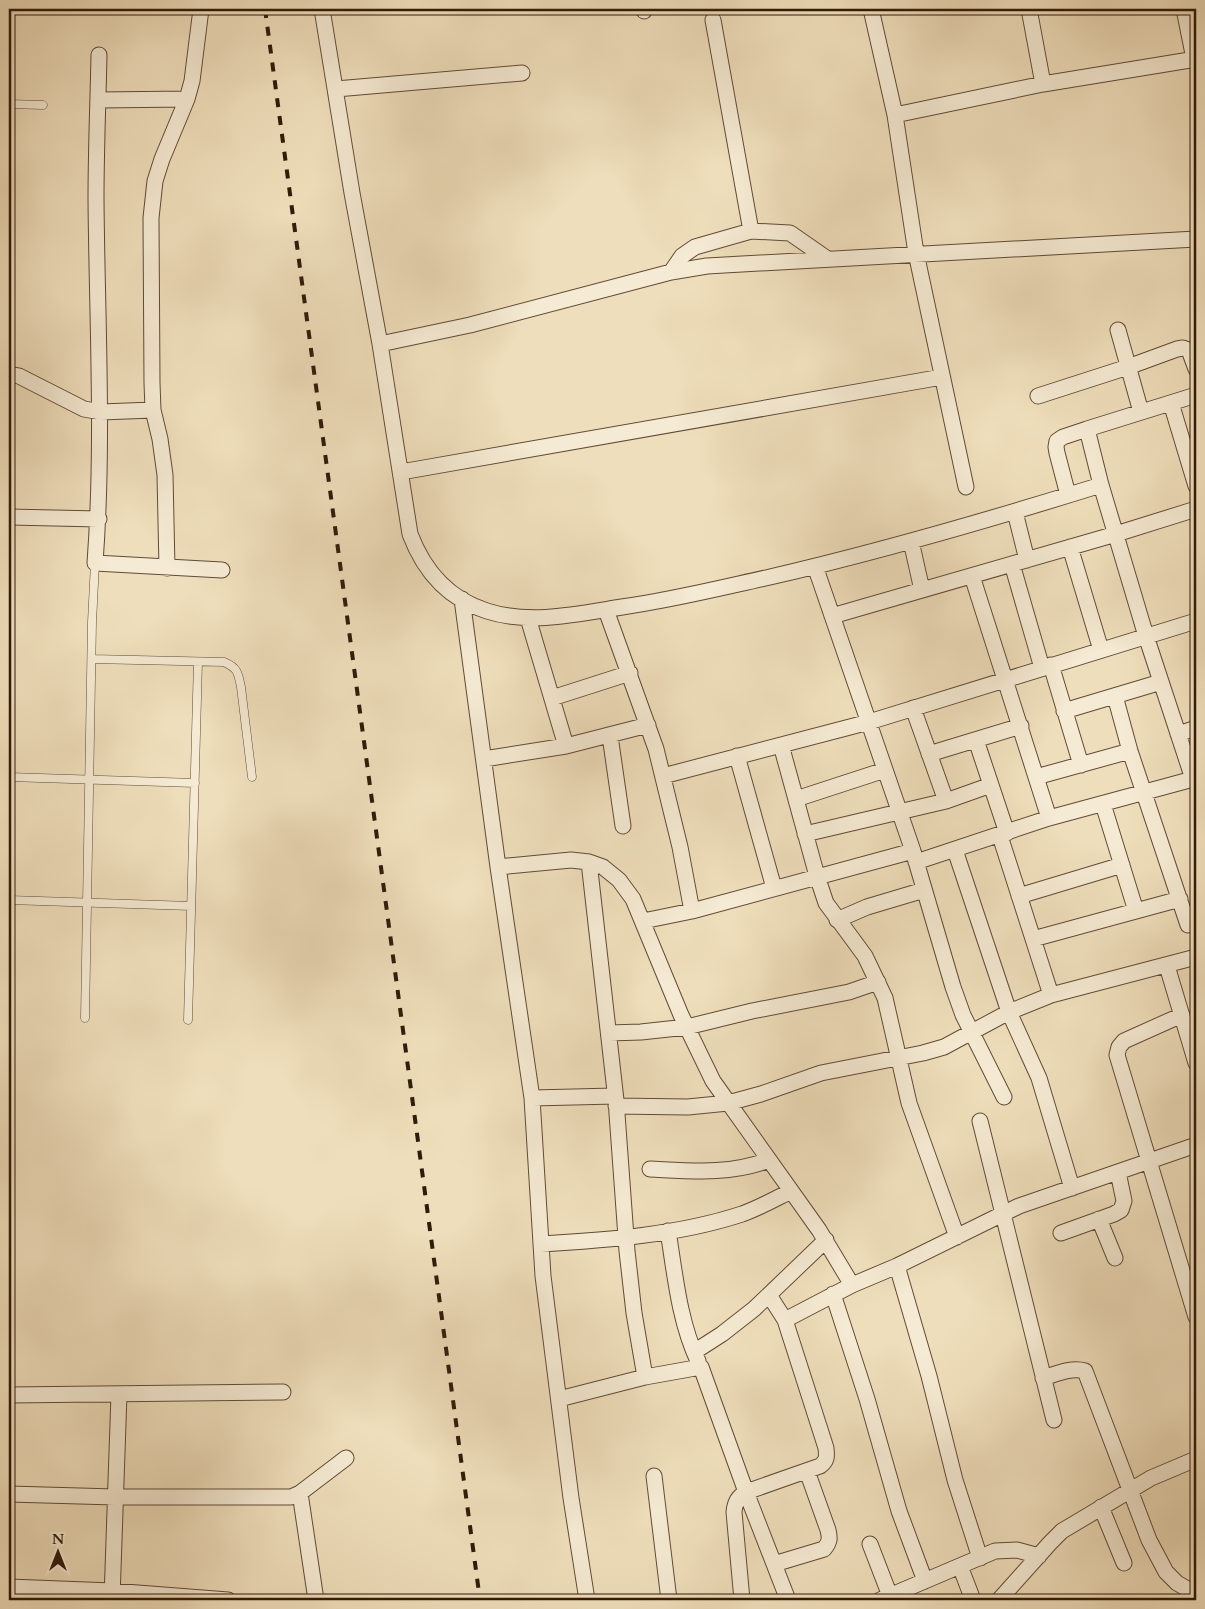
<svg xmlns="http://www.w3.org/2000/svg" width="1205" height="1609" font-family="Cardo,serif">
  <style>
    .lines { fill: none; stroke-linecap: round; stroke-linejoin: round }
    .lane-casing { stroke: #604b36; stroke-width: 9 }
    .street-casing { stroke: #604b36; stroke-width: 17 }
    .lane { stroke: #f5ead3; stroke-width: 8 }
    .street { stroke: #f5ead3; stroke-width: 15 }
    .rail { stroke: #311a0a; stroke-width: 4; stroke-dasharray: 9 9; stroke-linecap: butt }
  </style>
  <rect width="100%" height="100%" fill="#efdebb"/>
  <filter id="stains"><feTurbulence type="fractalNoise" baseFrequency=".004" numOctaves="4"/><feColorMatrix values="0 0 0 0 .2 0 0 0 0 .09 0 0 0 0 .02 0 0 0 .5 -.17"/></filter>
  <radialGradient id="worn" r=".72"><stop offset=".6" stop-color="#630" stop-opacity="0"/><stop offset="1" stop-color="#630" stop-opacity=".3"/></radialGradient>
  <g class="lines">
    <defs>
      <path id="lane" d="M9 104 43 105
        M92 659 224 662C238 668 238 673 241 687L252 777
        M9 777 195 783
        M9 900 191 906
        M85 1018 92 622 95 563
        M188 1020 198 662"/>
      <path id="street" d="M322 9 352 193 380 344 410 534C424 571 448 599 487 611 530 625 578 614 622 607 672 600 720 588 770 577 882 551 992 519 1101 485L1087 429 1196 395
        M643 9 644 11
        M871 9 895 115 916 253 966 487
        M1029 9 1043 84
        M1184 9 1194 59
        M713 20 751 231
        M99 55C98 103 96 151 96 199 97 321 104 441 95 563L222 570
        M336 89 522 73
        M98 100 187 99
        M895 115 1043 84 1196 59
        M671 272 682 256 695 247 751 231 790 233 826 258
        M1118 330 1141 412
        M380 344 470 325 671 272 707 266 1196 239
        M9 374 19 376 84 409 101 412 153 410
        M1038 396 1128 367 1177 349 1183 348 1189 350 1196 369
        M1171 403 1196 486
        M401 472 942 377
        M1068 495 1057 453 1056 447 1057 441 1063 437 1087 429
        M1015 512 1027 560
        M9 517 99 519
        M911 541 922 590
        M1070 547 1101 650
        M1012 564 1042 668
        M815 566 913 851 953 987 963 1015 1004 1097
        M167 568 165 475 160 439 153 410 152 383 151 218 155 181 162 159 187 99 192 81 201 9
        M972 576 1049 818
        M462 599 498 867 532 1098 543 1276 571 1498 587 1600
        M606 610 656 749 680 847 692 911
        M832 616 1116 534 1196 509
        M528 618 566 746
        M1051 665 1081 765
        M1115 696 1130 751 1188 925
        M552 698 630 673
        M913 708 946 801
        M1064 711 1161 682
        M1178 734 1196 728
        M610 736 623 826
        M976 740 1007 833
        M781 745 817 876 826 903 865 956 885 998 909 1103 957 1237
        M929 754 1021 726
        M737 756 774 888
        M484 759 566 746 648 725
        M663 776 869 722 1196 621
        M1036 777 1130 751
        M796 799 885 770
        M1103 804 1136 911
        M805 834 946 801 991 785
        M1000 836 1051 995
        M955 850 1009 1012 1039 1078 1072 1188
        M589 862 616 1100 627 1251 634 1313 645 1377
        M916 862 1049 818 1193 779 1146 636 1101 485
        M498 867 571 860 589 862 603 867 619 880 633 899 681 1015 713 1081 819 1230 852 1285
        M1019 896 1122 865
        M837 920 867 907 924 890
        M643 921 692 911 913 851
        M1033 939 1180 899
        M1167 966 1196 1063
        M1182 1015 1124 1041 1119 1047 1117 1055 1196 1317
        M609 1033 641 1032 687 1027 752 1011 849 992 878 982
        M532 1098 615 1096
        M616 1106 688 1107 728 1103 761 1094 821 1073 923 1053 944 1047 1009 1012 1051 995 1196 957
        M980 1121 1054 1420
        M650 1169C692 1171 729 1175 769 1160
        M1099 1219 1115 1258
        M668 1231C675 1274 679 1321 698 1361
        M1061 1233 1114 1214 1121 1210 1124 1201 1118 1172
        M541 1244C608 1240 678 1235 742 1214 759 1208 775 1199 791 1191
        M897 1266 929 1376 955 1480 980 1558
        M833 1294 867 1399 899 1511 925 1581
        M785 1320 852 1285 897 1266 1019 1206 1196 1145
        M694 1352 722 1334 754 1309 826 1240
        M1043 1378C1056 1374 1071 1367 1085 1371L1149 1540 1166 1572 1177 1583 1196 1594
        M9 1395 283 1392
        M559 1399 645 1377 701 1367 746 1492 788 1600
        M654 1476 669 1600
        M300 1493 316 1600
        M9 1494 115 1497H291L300 1493 346 1458
        M1101 1507 1124 1563
        M870 1544 890 1596
        M774 1564 824 1549C830 1542 830 1538 828 1530L807 1471
        M960 1566 973 1600
        M9 1587 112 1591 228 1600
        M112 1599 119 1394
        M742 1600 734 1512C735 1502 738 1497 746 1492L820 1466C827 1461 827 1457 826 1448L785 1320 769 1295
        M880 1600 995 1551 1017 1550 1039 1556
        M999 1600 1050 1543 1062 1531 1151 1478 1196 1459"/>
    </defs>
    <use href="#lane" class="lane-casing"/>
    <use href="#street" class="street-casing"/>
    <use href="#lane" class="lane"/>
    <use href="#street" class="street"/>
    <path class="rail" d="M265 9 480 1600"/>
  </g>
  <rect width="1205" height="1609" fill="none" stroke="#efdebb" stroke-width="30"/>
  <rect x="10" y="10" width="1185" height="1589" fill="none" stroke="#311a0a" stroke-width="2.5"/>
  <rect x="15" y="15" width="1175" height="1579" fill="none" stroke="#311a0a"/>
  <g transform="translate(58 1552)" stroke="#f5ead3" stroke-width="4" paint-order="stroke">
  <path d="M0-4L9 19L0 12L-9 19Z" fill="#311a0a"/>
  <text y="-8" font-size="14" font-weight="bold" text-anchor="middle" fill="#311a0a">N</text>
  </g>
  <rect width="100%" height="100%" filter="url(#stains)"/>
  <rect width="100%" height="100%" fill="url(#worn)"/>
</svg>
